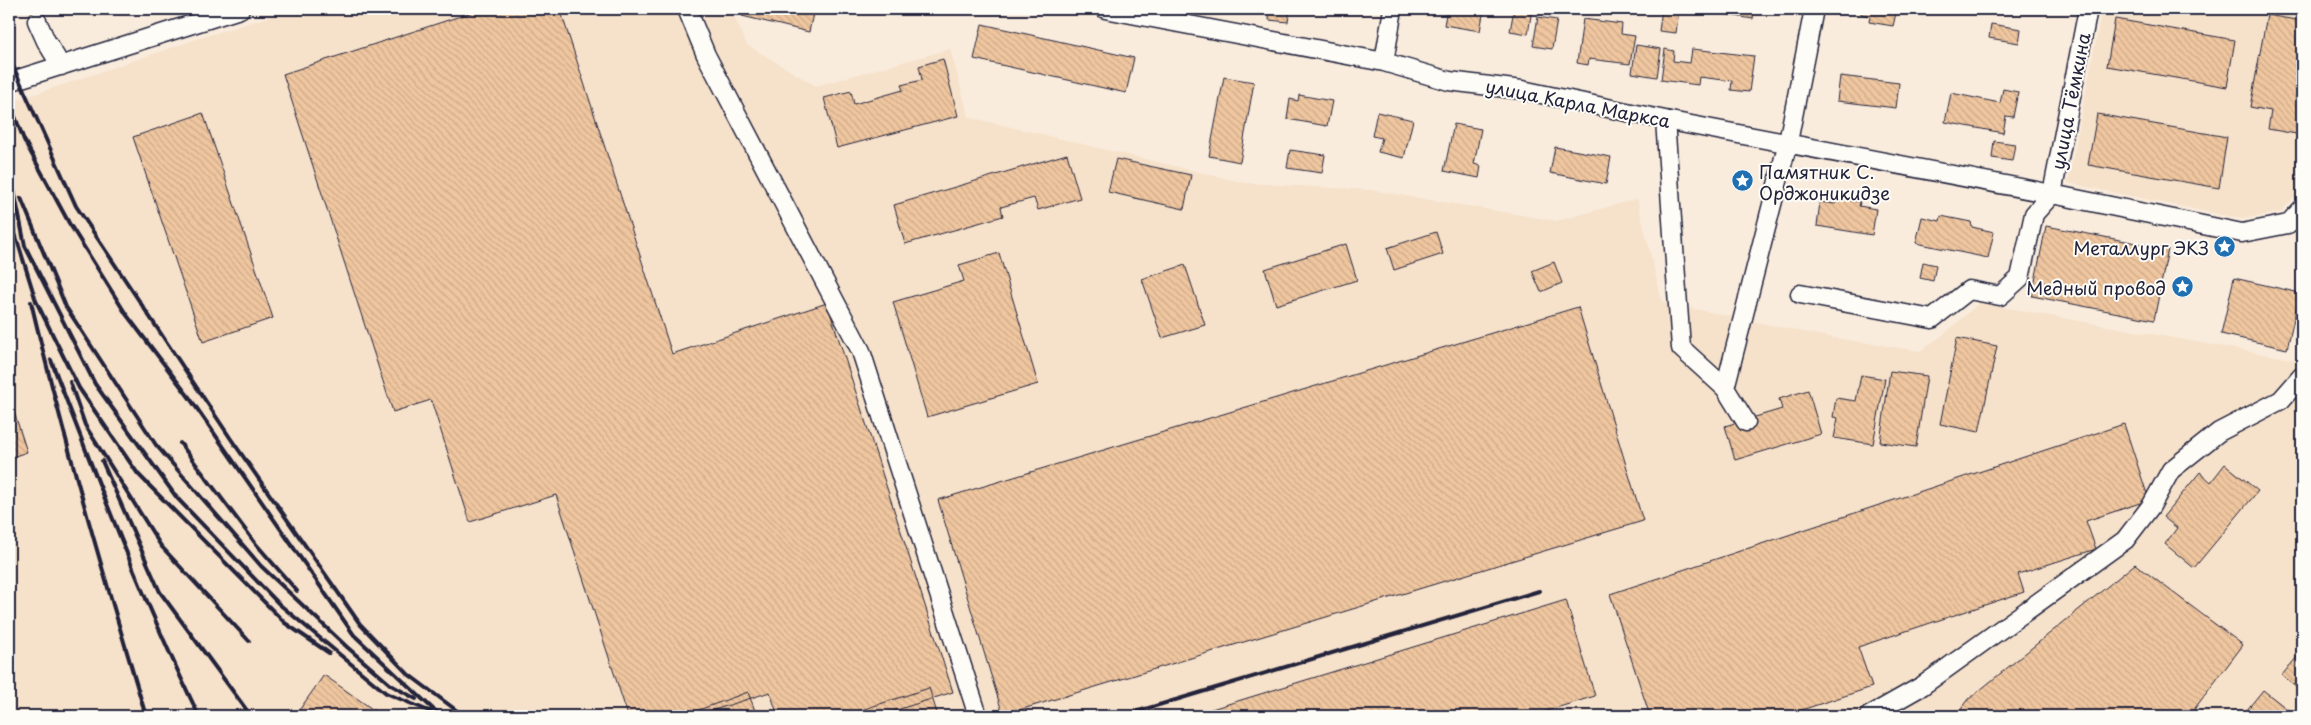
<svg xmlns="http://www.w3.org/2000/svg" width="2311" height="725" font-family="'Playpen Sans',sans-serif">
  <style>
    .built { fill: #f6e1ca }
    .building { fill: url(#building-back-hatch); stroke: #22223b }
    .lines { fill: none; stroke-linecap: round; stroke-linejoin: round }
    .minor-casing { stroke: #22223b; stroke-width: 21 }
    .minor { stroke: #fdfcf7; stroke-width: 18 }
    .rail { stroke: #22223b; stroke-width: 4 }
    .labels { text-anchor: middle; dominant-baseline: central; stroke-width: 4; stroke-linejoin: round; paint-order: stroke }
    .street-label { font-size: 18px; fill: #22223b; stroke: #fdfcf7 }
    .poi-label { font-size: 18px; fill: #22223b; stroke: #fdfcf7; text-anchor: end }
  </style>
  <defs>
    <pattern id="building-back-hatch" width="6" height="6" patternUnits="userSpaceOnUse" patternTransform="scale(1.25)"><rect width="6" height="6" fill="#efc69f"/><path d="M-1 5l2 2M0 0l6 6M5-1l2 2" fill="none" stroke="#cdaa8a"/></pattern>
  </defs>
  <rect width="100%" height="100%" fill="#f9ecdd"/>
  <filter id="ink" filterUnits="userSpaceOnUse"><feTurbulence type="fractalNoise" baseFrequency=".02" numOctaves="2"/><feDisplacementMap in="SourceGraphic" scale="10" xChannelSelector="R" yChannelSelector="G"/><feConvolveMatrix kernelMatrix="1 2 1 2 8 2 1 2 1" color-interpolation-filters="sRGB"/></filter>
  <g filter="url(#ink)">
    <path class="built" d="M295 9H731L747 45 816 86 950 49 969 117 1245 183 1370 190 1557 221 1637 199 1662 302 1828 337 1920 351 1943 335 1979 303 2302 361V716H15L9 695V103L200 38Z
      M2102 9 2302 10V189L2281 212 2242 219 2068 183Z"/>
    <path class="building" d="M482 9H560L672 354 827 303 953 692 878 716H778L770 692 695 716H628L556 495 470 522 431 400 393 412 283 74Z
      M744 9H814L809 32 742 16Z
      M1270 9H1290L1288 22 1269 20Z
      M1447 9H1484L1480 31 1444 25Z
      M1514 9H1532L1528 34 1510 31Z
      M1662 9H1679L1676 33 1659 31Z
      M1711 9H1754L1753 19 1711 12Z
      M1862 9H1897L1893 26 1869 22 1870 16 1861 14Z
      M2267 15 2302 21V135L2268 129 2271 111 2250 107Z
      M1538 17 1557 20 1552 49 1533 46Z
      M1583 19 1622 24 1621 34 1635 36 1630 64 1589 59 1588 65 1577 63Z
      M2115 19 2235 40 2227 87 2107 66Z
      M982 24 1134 58 1126 93 974 59Z
      M1991 24 2021 29 2019 43 1989 38Z
      M1636 45 1661 49 1657 77 1632 73Z
      M1665 49 1674 51 1673 61 1690 63 1692 49 1754 56 1749 92 1731 90 1732 81 1699 77 1698 85 1661 80Z
      M943 59 958 116 837 148 824 98 851 91 854 104 903 90 901 85 922 80 919 66Z
      M1840 76 1899 83 1896 108 1837 101Z
      M1224 77 1254 82 1240 162 1209 156Z
      M2003 89 2018 92 2013 117 2006 116 2003 133 1945 122 1951 93 2000 103Z
      M1299 95 1332 101 1327 126 1287 119 1290 99 1298 101Z
      M1377 112 1413 120 1404 158 1378 152 1382 138 1372 136Z
      M203 113 273 318 203 342 133 137Z
      M2097 114 2227 137 2219 188 2088 165Z
      M1454 124 1481 129 1474 164 1481 166 1479 178 1444 171Z
      M1994 141 2015 144 2012 161 1992 158Z
      M1555 147 1611 157 1606 184 1550 173Z
      M1290 150 1325 155 1322 173 1287 168Z
      M1067 154 1080 198 1038 210 1034 198 1001 207 1003 216 905 244 894 205Z
      M1116 159 1191 175 1184 209 1108 192Z
      M1836 198 1860 202 1859 206 1876 209 1872 235 1817 226 1820 202 1835 204Z
      M1941 216 1971 222 1972 227 1994 232 1988 258 1916 243 1922 217 1940 221Z
      M2046 226 2168 249 2154 320 2032 296Z
      M1436 232 1443 254 1394 270 1387 248Z
      M1346 244 1357 280 1276 305 1265 269Z
      M999 253 1038 384 927 417 893 302 964 281 959 265Z
      M1554 262 1562 283 1541 292 1532 271Z
      M1923 262 1936 265 1933 281 1920 278Z
      M1185 265 1205 325 1162 338 1142 279Z
      M2234 278 2300 293 2287 349 2221 334Z
      M1578 307 1643 521 1003 715 938 500Z
      M1957 338 1997 346 1979 432 1940 424Z
      M1890 371 1927 376 1916 447 1880 442Z
      M1861 375 1885 379 1873 444 1834 438 1838 418 1833 417 1836 398 1856 401Z
      M1808 390 1821 434 1735 460 1725 426 1782 409 1779 399Z
      M9 396 27 452 9 458Z
      M2124 424 2149 500 2086 521 2096 549 2018 574 2024 592 1858 647 1872 687 1783 716H1650L1610 594Z
      M2225 464 2258 491 2194 568 2165 544 2177 528 2163 517 2200 472 2211 482Z
      M2135 564 2243 645 2189 716H1956L1969 699Z
      M1566 600 1595 696 1530 716H1189Z
      M2302 651V691L2282 675Z
      M324 675 382 716H295Z
      M929 688 938 716H843Z
      M2263 690 2296 716H2242Z
      M748 692 757 716H698L696 711Z"/>
    <g class="lines">
      <defs>
        <path id="minor" d="M687 9 706 55 861 351 978 716
          M1105 9 1384 62 1449 81 1522 90 1665 120 2052 194 2242 233 2288 224 2302 209
          M37 21 46 41 61 66
          M1384 62 1393 9
          M9 82 240 9
          M1665 120 1681 348 1725 388
          M2052 194 2088 9
          M1800 294 1932 319 1969 290 2000 296 2020 278 2034 214 2052 194
          M1746 422 1725 388 1788 142 1814 9
          M1869 716 1922 686 2125 540 2151 506 2171 470 2219 432 2281 400 2302 376"/>
      </defs>
      <use href="#minor" class="minor-casing"/>
      <use href="#minor" class="minor"/>
      <path class="rail" d="M9 57 76 206 231 439 360 624 408 674 464 716
        M9 101 24 140 69 223 126 314 189 397 354 635 434 710 446 716
        M11 175 25 246 95 384 177 498 279 604 386 693 431 712
        M21 198 66 307 156 445 261 566 347 647 391 685 416 699
        M9 214 36 301 79 388 138 474 285 623 329 653
        M31 302C64 441 105 579 146 716
        M51 360C97 480 143 600 199 716
        M70 382 85 425 161 546 249 641
        M180 443 256 544 297 591
        M102 461 160 592 251 716
        M1122 716 1539 591"/>
    </g>
  </g>
  <defs>
    <symbol id="sight-disc" viewBox="-11 -11 22 22"><circle r="9.5" fill="#1f6fb2" stroke="#fdfcf7"/><path d="M0-6L1.8-2.2L6-1.7L2.9 1.2L3.7 5.4L0 3.3L-3.7 5.4L-2.9 1.2L-6-1.7L-1.8-2.2Z" fill="#fff"/></symbol>
  </defs>
  <g fill-rule="evenodd">
    <use href="#sight-disc" x="1730" y="168" width="25" height="25"/>
    <use href="#sight-disc" x="2212" y="234" width="25" height="25"/>
    <use href="#sight-disc" x="2170" y="274" width="25" height="25"/>
  </g>
  <g class="labels">
    <g class="street-label">
      <text transform="translate(2070 101) rotate(-79)">улица Тёмкина</text>
      <text transform="translate(1578 103) rotate(11)">улица Карла Маркса</text>
    </g>
    <g class="poi-label">
      <text x="1759" y="171" text-anchor="start">Памятник С.<tspan x="1759" dy="21">Орджоникидзе</tspan></text>
      <text x="2209" y="247">Металлург ЭКЗ</text>
      <text x="2166" y="287">Медный провод</text>
    </g>
  </g>
  <rect width="2311" height="725" fill="none" stroke="#fdfcf7" stroke-width="30"/>
  <rect x="15" y="15" width="2281" height="695" fill="none" stroke="#22223b" stroke-width="2" filter="url(#ink)"/>
</svg>
